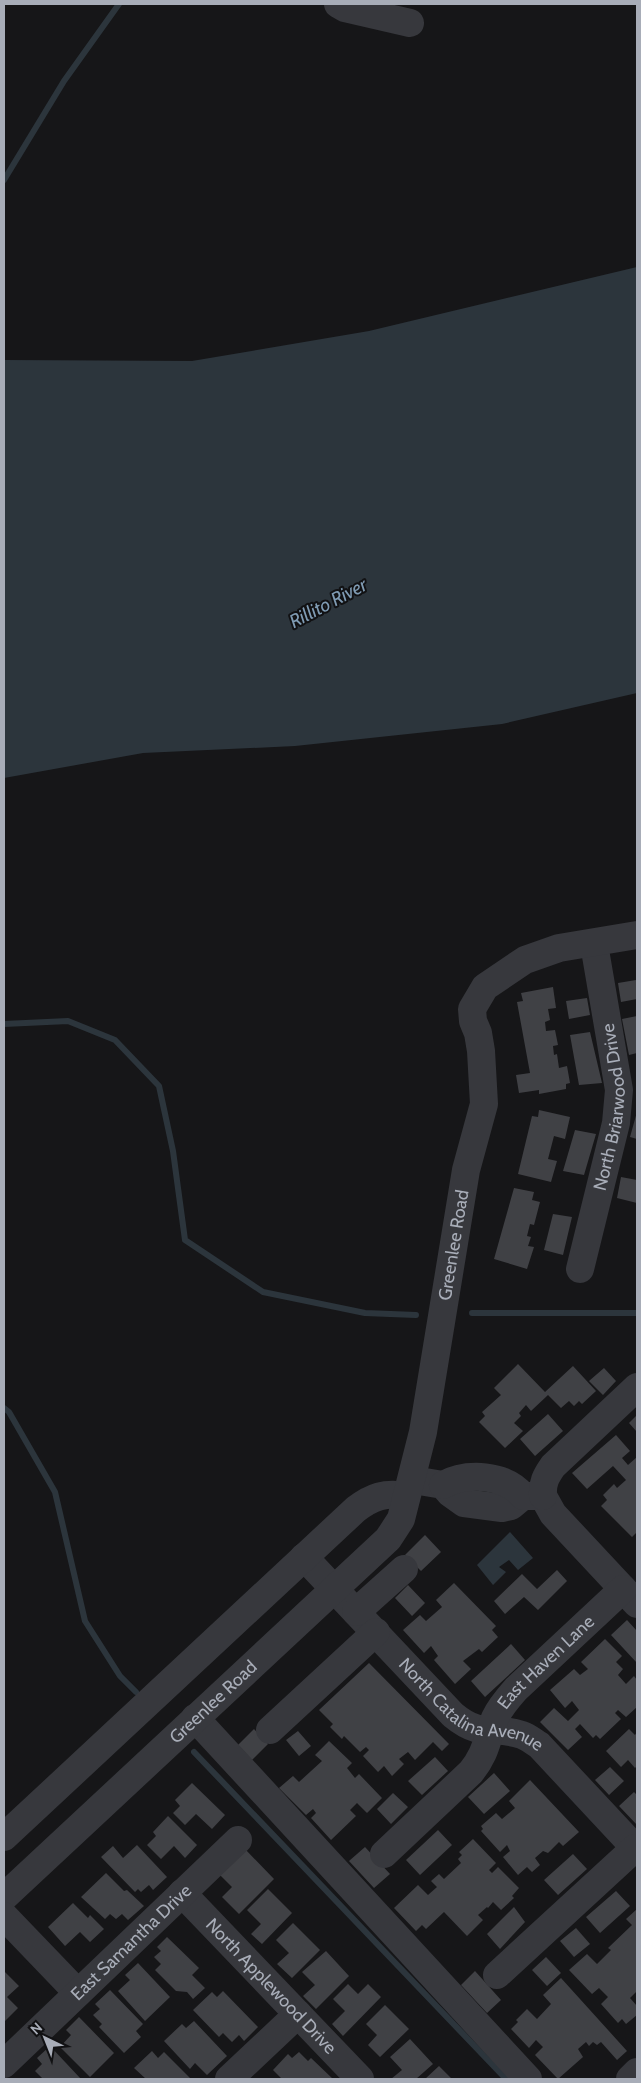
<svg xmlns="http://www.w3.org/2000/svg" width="641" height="2083" font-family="Cabin,sans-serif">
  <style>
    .water { fill: #2c353c }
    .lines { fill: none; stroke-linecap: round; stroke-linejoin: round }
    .stream { stroke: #2c353c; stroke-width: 6 }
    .building { fill: #404145 }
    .minor { stroke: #37383d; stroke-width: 28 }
    .labels { text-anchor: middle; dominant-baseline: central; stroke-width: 4; stroke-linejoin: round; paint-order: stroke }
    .street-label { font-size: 18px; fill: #a8adb8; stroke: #111113 }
    .water-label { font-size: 19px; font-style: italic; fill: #7f9bb3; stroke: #111113 }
  </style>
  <rect width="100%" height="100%" fill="#161618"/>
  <path class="water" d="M637 267V693L502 724 295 746 143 753 4 778V360L192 361 369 331Z
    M510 1532 533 1558 518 1570 509 1560 499 1567 506 1572 493 1585 477 1565Z"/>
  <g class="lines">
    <path class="stream" d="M4 180 64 81 119 4
      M4 1024 68 1021 115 1040 159 1086 173 1151 185 1240 263 1292 365 1313 416 1315
      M472 1313H637
      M4 1408 9 1412 55 1492 85 1621 120 1676 136 1692
      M194 1752 506 2079"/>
  </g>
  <path class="building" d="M636 980 637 999 621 1002 618 983Z
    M553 987 556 1008 548 1009 550 1020 545 1022 546 1031 555 1030 558 1045 553 1046 554 1055 557 1054 559 1068 567 1066 570 1083 566 1084V1089L539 1094V1090L519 1093 516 1075 530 1073 517 1002 523 1001 521 993Z
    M587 998 590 1015 569 1019 566 1001Z
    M637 1016V1053L629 1055 622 1019Z
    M590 1032 602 1083 579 1085 570 1035Z
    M539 1110 570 1117 565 1139 554 1136 548 1159 557 1161 551 1182 518 1174 532 1116 538 1117Z
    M637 1112V1139L630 1137Z
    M575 1130 596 1134 584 1175 563 1171Z
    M621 1177 637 1180V1203L617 1198Z
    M514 1188 534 1192 532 1200 540 1202 534 1225 530 1224 527 1236 531 1237 528 1246 534 1247 527 1269 494 1259Z
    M553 1214 572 1217 563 1255 544 1250Z
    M518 1364 545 1392 573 1366 596 1391 582 1404 579 1401 574 1406 569 1401 561 1408 548 1395 531 1411 526 1405 519 1413 521 1416 514 1423 523 1431 505 1448 479 1422 485 1416 482 1412 501 1395 494 1388Z
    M604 1368 616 1381 603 1395 589 1381Z
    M548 1414 563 1431 535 1456 520 1439Z
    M637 1415V1432L629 1423Z
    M616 1435 630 1451 622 1458 628 1465 637 1457V1532L632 1537 601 1506 607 1500 603 1495 614 1484 617 1488 626 1480 613 1466 587 1489 572 1473Z
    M425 1535 441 1552 421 1571 405 1555Z
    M557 1570 567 1581 538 1610 524 1597 505 1614 494 1601 522 1574 537 1589Z
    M454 1583 496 1626 492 1630 498 1637 482 1652 479 1649 463 1661 471 1669 455 1684 434 1660 438 1656 431 1646 424 1653 403 1630 420 1615 426 1621 442 1607 436 1600Z
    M408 1585 425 1603 412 1616 395 1598Z
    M627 1620 637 1631V1663L611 1635Z
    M605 1639 622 1656 616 1662 623 1669 618 1675 626 1684 634 1676 637 1680V1707L626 1717 618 1710 615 1713 621 1719 600 1739 596 1735 593 1738 580 1724 575 1729 582 1737 568 1750 540 1722 554 1708 568 1721 579 1710 572 1701 565 1708 550 1690 574 1669 580 1675 588 1669 581 1662Z
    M511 1644 525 1660 485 1697 471 1681Z
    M369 1663 449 1744 442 1751 433 1742 415 1760 408 1752 399 1759 404 1764 392 1776 384 1766 378 1772 363 1756 369 1750 366 1747 360 1752 344 1736 342 1739 330 1727 333 1724 319 1710Z
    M254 1729 268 1744 252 1760 238 1745Z
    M629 1729 635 1735 637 1732V1766L635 1768 628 1760 621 1767 606 1751Z
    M298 1731 311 1746 299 1756 286 1740Z
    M329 1741 352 1763 347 1768 355 1778 359 1774 382 1798 367 1813 357 1803 350 1810 356 1816 331 1840 311 1818 316 1813 313 1809 306 1815 279 1788 293 1776 299 1782 322 1761 315 1755Z
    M435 1757 448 1771 422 1795 408 1781Z
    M610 1767 624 1781 609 1795 595 1780Z
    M494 1773 510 1791 484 1814 468 1797Z
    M530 1780 579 1832 563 1846 559 1842 548 1853 543 1851 535 1858 540 1865 532 1872 527 1867 518 1875 503 1857 510 1851 507 1845 500 1852 481 1831 483 1829 481 1826 496 1813 502 1819 515 1808 509 1801Z
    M192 1783 225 1815 212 1829 196 1814 185 1825 173 1813 180 1806 175 1800Z
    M634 1792 637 1795V1825L619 1806Z
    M393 1793 408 1807 391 1824 377 1809Z
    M168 1816 197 1845 185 1858 174 1846 161 1859 147 1845 156 1836 153 1832Z
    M438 1830 452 1845 420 1875 406 1860Z
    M473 1839 496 1863 489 1870 492 1873 498 1867 519 1888 512 1896 514 1898 501 1910 493 1902 488 1908 487 1907 478 1915 483 1920 467 1936 444 1912 426 1929 422 1925 416 1931 394 1908 418 1885 428 1895 437 1887 431 1881 439 1874 444 1879 461 1863 458 1859 462 1855 459 1852Z
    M137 1845 167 1877 153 1890 149 1885 141 1892 138 1889 135 1892 101 1857 113 1846 123 1858Z
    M365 1847 390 1874 374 1888 349 1861Z
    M245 1849 274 1879 239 1914 222 1897 232 1887 219 1874Z
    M573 1854 587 1869 558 1895 544 1880Z
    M106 1873 124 1891 127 1890 144 1906 128 1920 122 1914 116 1919 110 1914 105 1919 81 1897Z
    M268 1889 292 1913 262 1944 251 1934 261 1924 247 1910Z
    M616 1891 630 1906 600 1933 586 1917Z
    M73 1903 88 1918 90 1915 104 1929 90 1942 80 1932 65 1946 48 1927Z
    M514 1907 525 1922 500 1949 487 1934Z
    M637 1909V1991L630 1998 637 2006V2015L626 2024 622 2019 618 2023 601 2004 608 1997 599 1988 592 1994 569 1970 587 1954 597 1964 611 1950 608 1948 632 1925 626 1919Z
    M293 1923 320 1950 292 1978 277 1964 289 1953 276 1940Z
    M576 1928 590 1944 574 1957 560 1941Z
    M167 1937 199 1968 192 1975 205 1988 193 1999 187 1992 176 1991 155 1970 161 1964 154 1957 161 1951 157 1947Z
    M326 1951 349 1976 316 2009 303 1996 315 1985 302 1972Z
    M546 1957 561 1973 547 1986 532 1970Z
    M138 1963 170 1997 145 2021 118 1991 130 1980 125 1975Z
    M4 1971 19 1986 7 1997 18 2008 4 2022Z
    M475 1971 501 2000 487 2013 461 1985Z
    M561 1978 627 2051 617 2060 601 2042 597 2045 593 2042 589 2046 586 2042 578 2049 583 2057 558 2079 535 2055 543 2047 536 2040 529 2048 511 2029 518 2022 516 2020 527 2009 537 2019 551 2004 543 1995Z
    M348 1984 358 1994 368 1984 381 1997 343 2036 332 2024 345 2011 333 1999Z
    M110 1990 143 2024 136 2031 141 2037 124 2053 99 2027 102 2024 93 2015 100 2009 95 2004Z
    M223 1991 258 2027 244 2041 239 2035 232 2042 223 2033 219 2037 193 2010 212 1992 217 1997Z
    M385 2005 409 2029 380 2057 368 2045 377 2035 366 2024Z
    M79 2017 114 2053 90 2077 60 2047 71 2035 66 2030Z
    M194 2021 227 2056 207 2075 195 2063 190 2069 164 2041 182 2024 186 2028Z
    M410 2039 433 2064 416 2079H391L402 2070 390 2057Z
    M50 2046 81 2079H43L35 2071 42 2064 37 2058Z
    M152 2051 158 2058 164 2052 191 2079H146L134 2068Z
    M299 2052 308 2061 311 2058 333 2079H282L273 2070 288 2054 292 2058Z
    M439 2066 452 2079H425Z"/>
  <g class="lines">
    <g class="minor">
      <path d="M338 4 345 8 410 23"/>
      <path id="s1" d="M580 1269 616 1123 619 1090 594 944"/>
      <path d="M425 1482 443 1485 450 1493 464 1503 502 1508 511 1506 523 1496"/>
      <path d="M443 1485C467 1472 505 1474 523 1496H543L553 1514 637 1604"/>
      <path d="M543 1496C542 1483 546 1476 553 1466L637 1387"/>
      <path id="s2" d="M304 1557 453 1715C482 1739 493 1725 522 1735 528 1737 534 1742 539 1745L637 1850"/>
      <path d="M356 1612 404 1569"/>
      <path d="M195 1718 528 2079"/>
      <path d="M270 1730 376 1632"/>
      <path d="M4 1837 356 1509C372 1497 385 1492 406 1496"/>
      <path id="s3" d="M384 1854 471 1772C487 1752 486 1740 495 1718 500 1707 508 1698 516 1689L623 1589"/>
      <path id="s4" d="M182 1893 360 2079"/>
      <path id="s5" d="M4 1897 388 1539 401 1519 423 1432 466 1170 484 1104 481 1051 478 1033 473 1021 472 1009 485 987 525 960 559 948 637 935"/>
      <path d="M4 1916 78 1993"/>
      <path d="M497 1975 635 1848"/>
      <path id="s6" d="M4 2064 238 1840"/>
      <path d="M229 2079 298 2014"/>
      <path d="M630 2079 637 2072"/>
    </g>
  </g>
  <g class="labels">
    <g class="street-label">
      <text stroke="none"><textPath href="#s1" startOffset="166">North Briarwood Drive</textPath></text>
      <text stroke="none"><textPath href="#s5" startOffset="828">Greenlee Road</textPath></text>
      <text stroke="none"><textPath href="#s3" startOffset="255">East Haven Lane</textPath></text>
      <text stroke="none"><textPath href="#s5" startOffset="286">Greenlee Road</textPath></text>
      <text stroke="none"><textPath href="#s2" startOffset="228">North Catalina Avenue</textPath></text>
      <text stroke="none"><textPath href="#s6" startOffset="176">East Samantha Drive</textPath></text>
      <text stroke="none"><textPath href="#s4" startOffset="129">North Applewood Drive</textPath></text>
    </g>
    <g class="water-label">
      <text transform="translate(328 603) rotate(-28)">Rillito River</text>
    </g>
  </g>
  <rect width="641" height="2083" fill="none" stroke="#a8adb8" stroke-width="10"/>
  <g transform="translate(45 2038) rotate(317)" stroke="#111113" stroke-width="4" paint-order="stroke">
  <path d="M0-4L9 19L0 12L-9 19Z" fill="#a8adb8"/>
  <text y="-8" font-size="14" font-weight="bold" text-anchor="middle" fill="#a8adb8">N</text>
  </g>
</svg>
